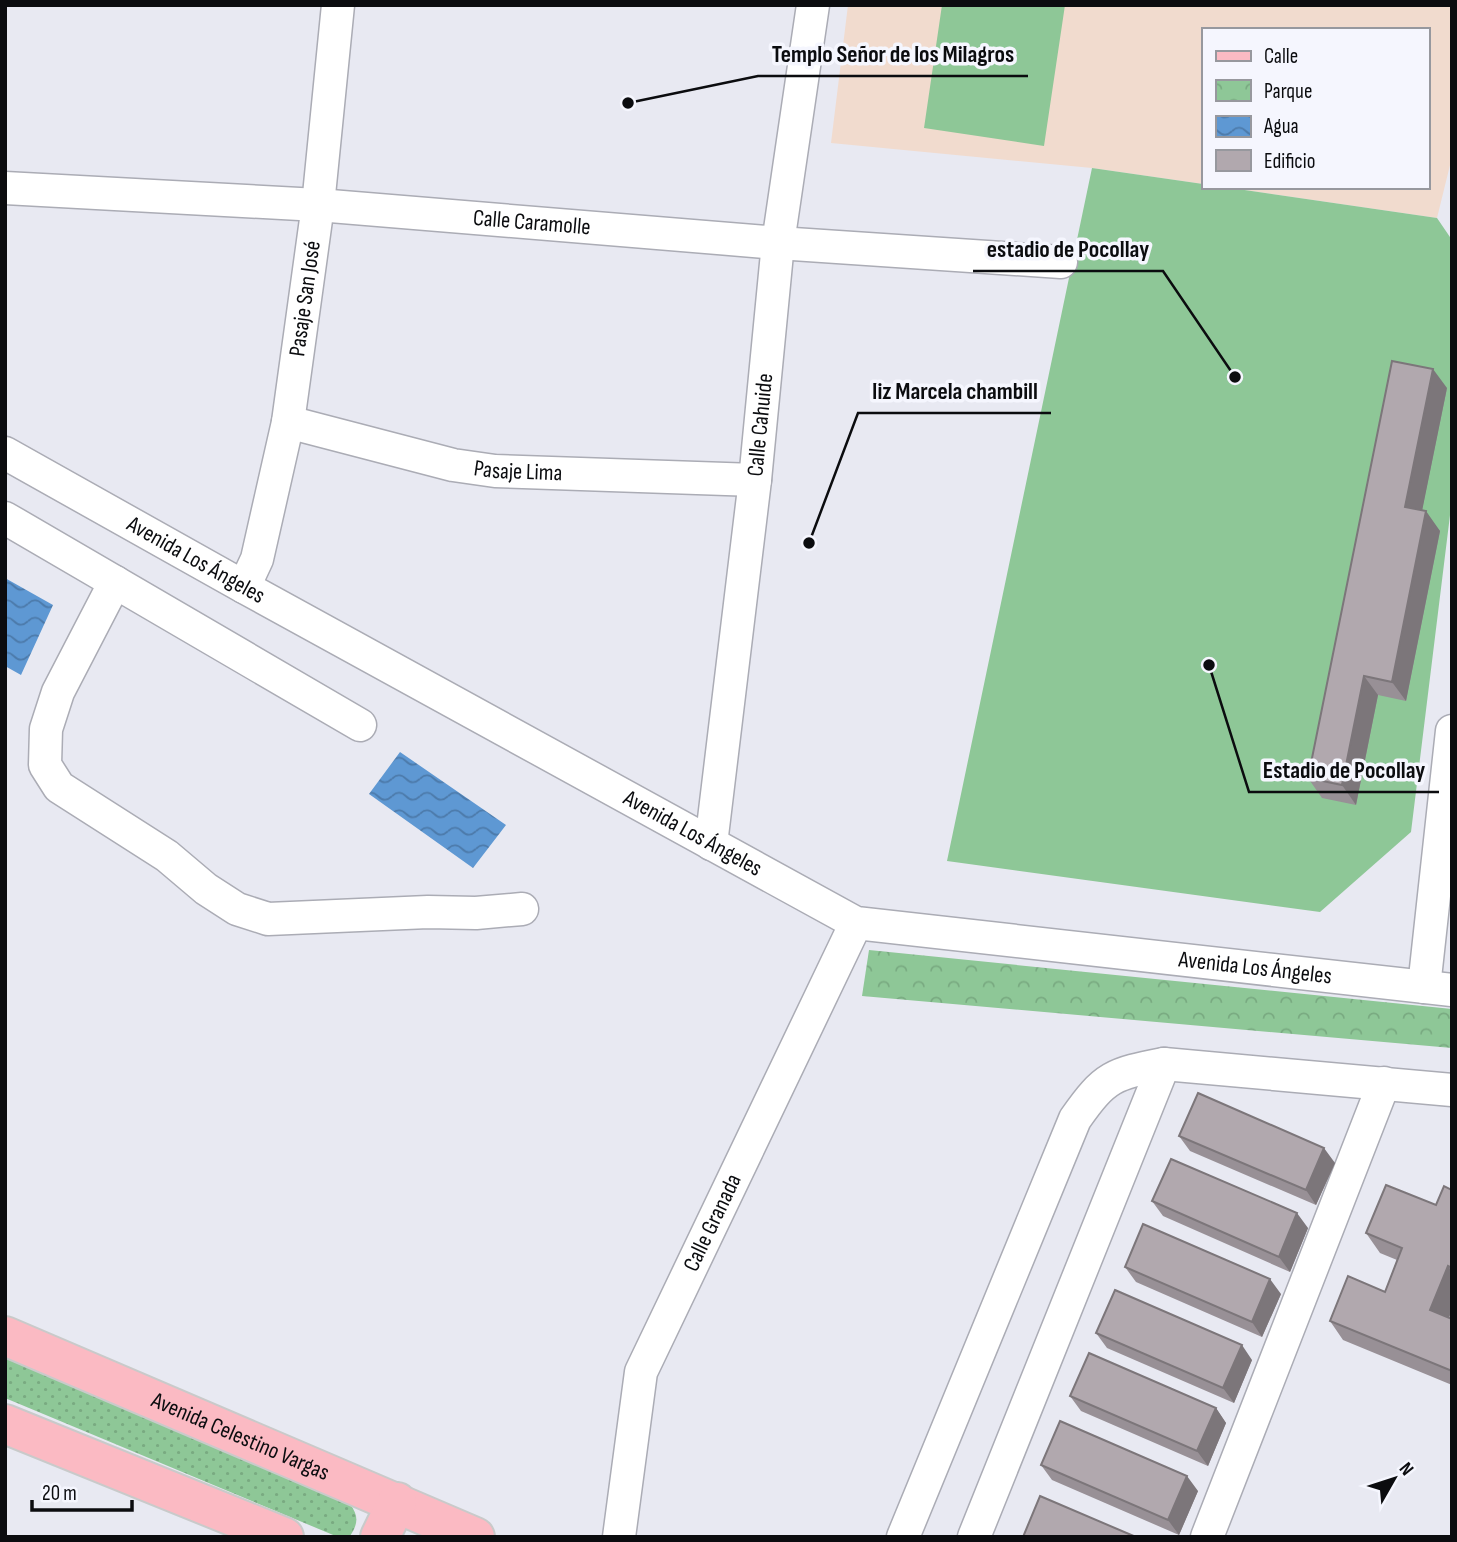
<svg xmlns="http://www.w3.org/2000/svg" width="1457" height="1542" font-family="'Sofia Sans Condensed',sans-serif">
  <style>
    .education { fill: #f1dbce }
    .grass { fill: url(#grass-dots) }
    .park { fill: url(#park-crowns) }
    .pitch { fill: #8ec797 }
    .water { fill: url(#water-waves) }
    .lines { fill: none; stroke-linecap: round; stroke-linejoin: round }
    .minor-casing { stroke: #abacb5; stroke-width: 35 }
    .major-casing { stroke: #c9caca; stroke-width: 42 }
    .minor { stroke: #fff; stroke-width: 32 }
    .major { stroke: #fbbac3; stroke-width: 38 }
    .wall { fill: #989096 }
    .shaded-wall { fill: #7c767a }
    .building { fill: #b1a8ae; stroke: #7c767a; stroke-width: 2 }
    .labels { text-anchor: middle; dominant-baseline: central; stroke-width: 7; stroke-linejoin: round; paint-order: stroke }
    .street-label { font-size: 23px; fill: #0b0c0f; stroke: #f5f6fe }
    .leader { fill: none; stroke: #0b0c0f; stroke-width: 2.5 }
    .callout-dot { fill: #0b0c0f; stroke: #f5f6fe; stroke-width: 2.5 }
    .callout-label { font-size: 24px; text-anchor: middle; font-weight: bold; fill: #0b0c0f; stroke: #f5f6fe; stroke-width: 7; stroke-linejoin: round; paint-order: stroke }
  </style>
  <defs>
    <pattern id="grass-dots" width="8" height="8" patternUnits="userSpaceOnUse" patternTransform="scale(1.75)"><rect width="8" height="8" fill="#8ec797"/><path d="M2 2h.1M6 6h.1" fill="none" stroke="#79aa81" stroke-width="1.8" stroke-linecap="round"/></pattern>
    <pattern id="park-crowns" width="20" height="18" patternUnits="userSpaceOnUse" patternTransform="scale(1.75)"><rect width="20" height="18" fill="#8ec797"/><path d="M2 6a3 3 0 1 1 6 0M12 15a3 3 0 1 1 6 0" fill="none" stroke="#79aa81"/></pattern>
    <pattern id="water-waves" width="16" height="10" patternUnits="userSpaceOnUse" patternTransform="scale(1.75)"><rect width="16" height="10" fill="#5e98d3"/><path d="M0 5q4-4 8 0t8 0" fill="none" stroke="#4c7aaa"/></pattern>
  </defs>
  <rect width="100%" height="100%" fill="#e8e9f2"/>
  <path class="education" d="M848 5H1452V157L1437 218 1224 187H1427V30H1203V184L1092 168 831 143Z"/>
  <path class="grass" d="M5 1354 350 1504C359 1516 358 1524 350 1536L338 1537 5 1398Z"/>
  <path class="park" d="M869 950 1452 1009V1048L862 996Z"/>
  <path class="pitch" d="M942 5H1065L1044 146 924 128Z
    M1092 168 1203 184V187H1224L1437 218 1452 240V499L1411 832 1320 912 947 861Z"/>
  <path class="water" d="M5 578 53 605 21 675 5 666Z
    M400 752 506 825 473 868 369 794Z"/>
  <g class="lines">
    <defs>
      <g id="minor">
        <path id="s1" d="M5 188 318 205 778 243 1061 262"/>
        <path id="s2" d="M288 422 453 465 495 471 755 480"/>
        <path id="s3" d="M5 453 244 587 856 923 1452 990"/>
        <path d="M5 518 360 725"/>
        <path d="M115 582 58 692 46 729 45 765 59 787 167 856 206 889 237 909 268 919 428 912 476 913 522 909"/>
        <path id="s4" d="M244 587 257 559 288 422 318 205 338 5"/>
        <path id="s5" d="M711 844 755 480 778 243 813 5"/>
        <path d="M1424 987 1452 731"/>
        <path id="s6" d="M619 1537 641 1372 856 923"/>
        <path d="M903 1537 1075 1119C1105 1076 1113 1074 1164 1064L1452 1090"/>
        <path d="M974 1537 1164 1064"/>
        <path d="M1207 1537 1384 1083"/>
      </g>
      <g id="major">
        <path id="s7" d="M5 1336 475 1537"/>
        <path d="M5 1424 284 1537"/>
        <path d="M380 1537 397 1502"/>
      </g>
    </defs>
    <use href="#minor" class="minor-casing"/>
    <use href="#major" class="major-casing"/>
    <use href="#minor" class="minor"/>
    <use href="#major" class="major"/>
  </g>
  <path class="wall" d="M1447 388 1422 510 1440 531 1406 701 1378 695 1356 805 1322 798 1308 778Z
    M1179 1136 1335 1163 1316 1205 1190 1151Z
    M1452 1190V1310L1449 1318 1452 1319V1385L1343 1340 1330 1321 1385 1292 1397 1260 1380 1253 1366 1233 1436 1205Z
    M1152 1201 1308 1228 1290 1272 1163 1216Z
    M1125 1267 1281 1294 1262 1337 1136 1282Z
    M1096 1333 1252 1360 1234 1403 1107 1348Z
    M1070 1396 1216 1408 1226 1423 1208 1466 1081 1411Z
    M1041 1465 1198 1491 1179 1535 1052 1480Z"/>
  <path class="shaded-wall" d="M1433 369 1447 388 1419 526 1405 507Z
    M1426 511 1440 531 1406 701 1392 682Z
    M1364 676 1378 695 1356 805 1342 785Z
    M1324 1148 1335 1163 1316 1205 1306 1190Z
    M1297 1213 1308 1228 1290 1272 1279 1257Z
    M1448 1266 1452 1272V1310L1444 1330 1430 1310Z
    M1270 1279 1281 1294 1262 1337 1252 1322Z
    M1242 1345 1252 1360 1234 1403 1223 1388Z
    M1216 1408 1226 1423 1208 1466 1197 1451Z
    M1187 1476 1198 1491 1179 1535 1168 1520Z"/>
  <path class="building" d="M1392 361 1433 369 1405 507 1426 511 1392 682 1364 676 1342 785 1308 778Z
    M1198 1093 1324 1148 1306 1190 1179 1136Z
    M1171 1159 1297 1213 1279 1257 1152 1201Z
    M1386 1185 1436 1205 1444 1186 1452 1190V1268L1448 1266 1430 1310 1452 1319V1371L1330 1321 1348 1276 1385 1292 1402 1248 1366 1233Z
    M1143 1224 1270 1279 1252 1322 1125 1267Z
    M1115 1290 1242 1345 1223 1388 1096 1333Z
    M1089 1353 1216 1408 1197 1451 1070 1396Z
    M1060 1421 1187 1476 1168 1520 1041 1465Z
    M1040 1496 1136 1537H1023Z"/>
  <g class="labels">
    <g class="street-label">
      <text stroke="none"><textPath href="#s1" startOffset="528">Calle Caramolle</textPath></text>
      <text stroke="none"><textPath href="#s4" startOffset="296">Pasaje San José</textPath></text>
      <text stroke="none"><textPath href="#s5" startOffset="422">Calle Cahuide</textPath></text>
      <text stroke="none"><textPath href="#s2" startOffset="236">Pasaje Lima</textPath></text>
      <text stroke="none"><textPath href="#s3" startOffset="219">Avenida Los Ángeles</textPath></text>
      <text stroke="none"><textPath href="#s3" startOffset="786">Avenida Los Ángeles</textPath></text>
      <text stroke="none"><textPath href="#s3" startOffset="1374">Avenida Los Ángeles</textPath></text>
      <text stroke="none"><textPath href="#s6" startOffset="332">Calle Granada</textPath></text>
      <text stroke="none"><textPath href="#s7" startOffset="256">Avenida Celestino Vargas</textPath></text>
    </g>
  </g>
  <path class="leader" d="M628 103L758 76H1028M1235 377L1163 271H973M809 543L858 413H1051M1209 665L1249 792H1439"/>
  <g class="callout-dot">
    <circle cx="628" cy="103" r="7"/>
    <circle cx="1235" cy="377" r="7"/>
    <circle cx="809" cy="543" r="7"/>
    <circle cx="1209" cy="665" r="7"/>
  </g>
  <g class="callout-label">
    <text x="893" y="62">Templo Señor de los Milagros</text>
    <text x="1068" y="257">estadio de Pocollay</text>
    <text x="955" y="399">liz Marcela chambill</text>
    <text x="1344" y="778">Estadio de Pocollay</text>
  </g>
  <rect width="1457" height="1542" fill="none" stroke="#0b0c0f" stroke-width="14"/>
  <rect x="1202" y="28" width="228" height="161" fill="#f5f6fe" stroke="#97989e" stroke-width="2"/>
  <rect x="1216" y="51" width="35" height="10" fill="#fbbac3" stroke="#97989e" stroke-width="2"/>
  <text x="1264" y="63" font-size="21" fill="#0b0c0f">Calle</text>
  <rect x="1216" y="80" width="35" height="21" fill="url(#park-crowns)" stroke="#97989e" stroke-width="2"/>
  <text x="1264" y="98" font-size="21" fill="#0b0c0f">Parque</text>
  <rect x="1216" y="116" width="35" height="21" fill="url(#water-waves)" stroke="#97989e" stroke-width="2"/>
  <text x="1264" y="133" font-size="21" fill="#0b0c0f">Agua</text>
  <rect x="1216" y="150" width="35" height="21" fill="#b1a8ae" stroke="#97989e" stroke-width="2"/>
  <text x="1264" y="168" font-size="21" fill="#0b0c0f">Edificio</text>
  <g transform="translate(1394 1479) rotate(51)" stroke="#f5f6fe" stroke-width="5" paint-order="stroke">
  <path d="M0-5L12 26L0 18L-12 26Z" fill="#0b0c0f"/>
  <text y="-10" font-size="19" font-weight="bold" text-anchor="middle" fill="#0b0c0f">N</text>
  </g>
  <path d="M32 1500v10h100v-10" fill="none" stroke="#0b0c0f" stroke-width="3.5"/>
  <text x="42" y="1500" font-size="21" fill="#0b0c0f" stroke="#f5f6fe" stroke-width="5" paint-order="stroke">20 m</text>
</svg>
